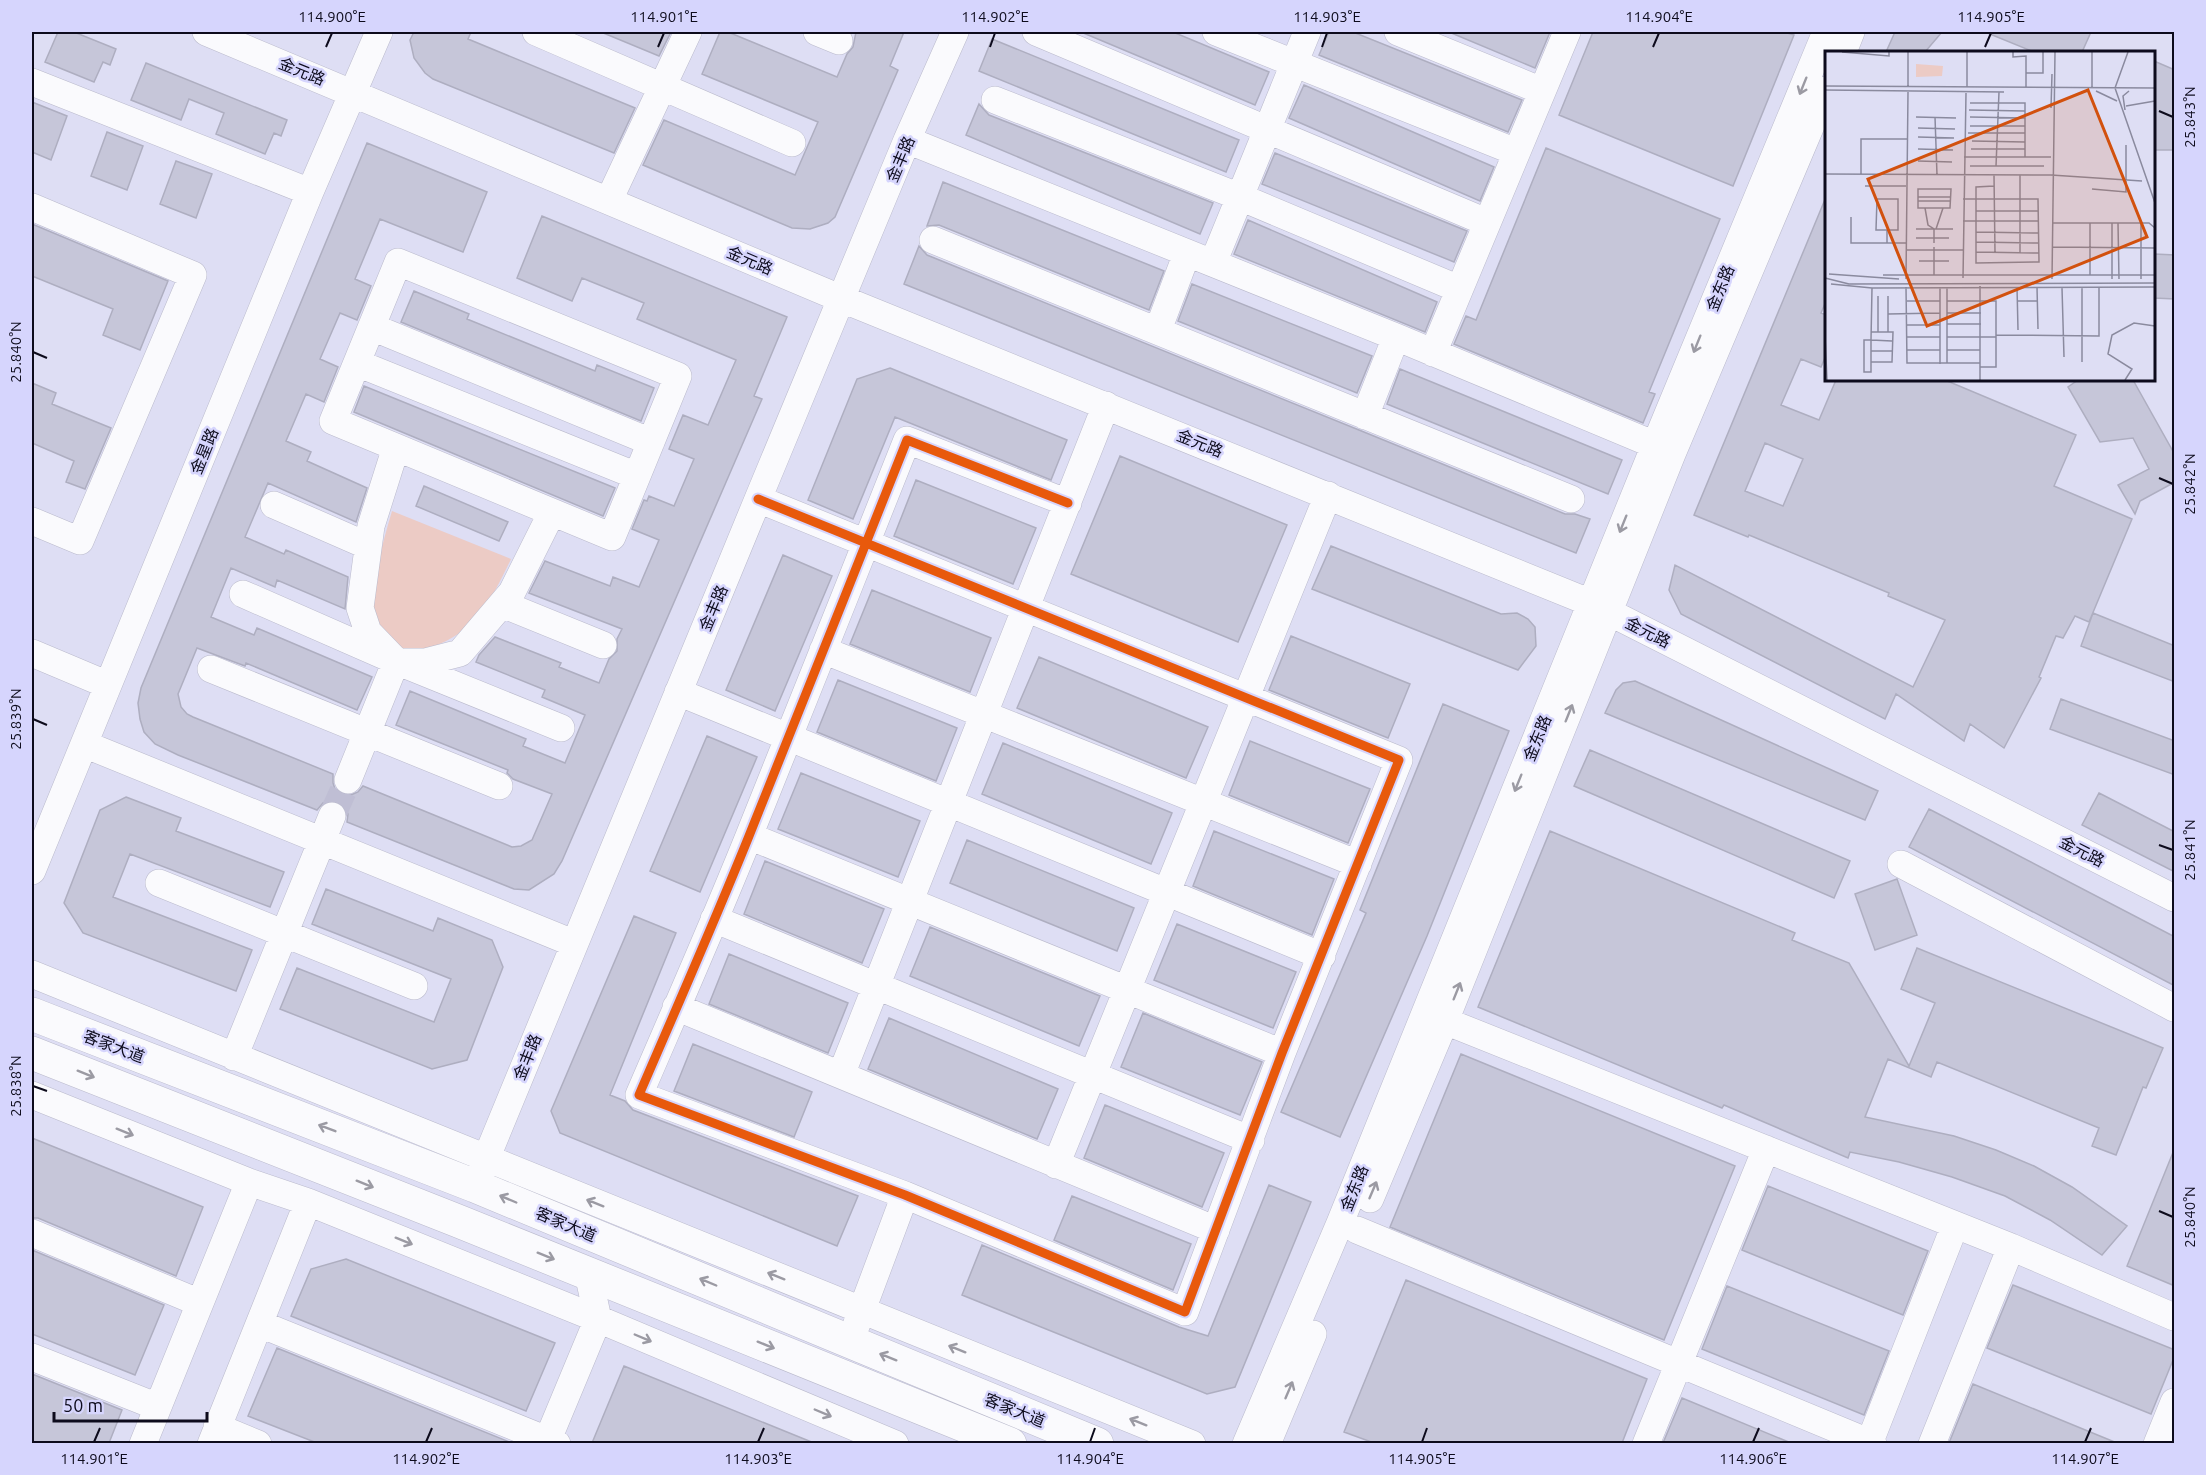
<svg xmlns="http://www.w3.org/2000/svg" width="2206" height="1475" font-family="Ubuntu,'Noto Sans SC',sans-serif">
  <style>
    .green { fill: #eccbc5 }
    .building { fill: #c6c6d9; stroke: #aeaec0; stroke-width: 1.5; fill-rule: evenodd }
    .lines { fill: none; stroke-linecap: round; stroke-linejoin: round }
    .minor-tunnel { stroke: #bfbed4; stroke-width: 27; stroke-dasharray: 27 14; stroke-linecap: butt }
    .minor-casing { stroke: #babacc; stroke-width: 28 }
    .major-casing { stroke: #babacc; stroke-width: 34 }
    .minor { stroke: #fafafd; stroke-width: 27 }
    .major { stroke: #fafafd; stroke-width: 33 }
    .cycleway-casing { stroke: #d6d5fd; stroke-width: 13 }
    .cycleway { stroke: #e8590c; stroke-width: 9 }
    .oneway { stroke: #9b9aa3 }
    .ticks { fill: none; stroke: #0d0b1c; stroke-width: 2 }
    .labels { text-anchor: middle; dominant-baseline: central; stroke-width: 5; stroke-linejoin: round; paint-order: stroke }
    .street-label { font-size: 16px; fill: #0d0b1c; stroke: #d6d5fd }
    .inset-road { fill: none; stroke: #8a8a9e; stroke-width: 1.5 }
    .view { fill: #d2510e; fill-opacity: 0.15; stroke: #d2510e; stroke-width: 3 }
    .inset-edge { fill: none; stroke: #0d0b1c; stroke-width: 3 }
    .neatline { fill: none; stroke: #0d0b1c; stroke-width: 2 }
    .ticks-label { font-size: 15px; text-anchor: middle; fill: #0d0b1c }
  </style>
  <rect width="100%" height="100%" fill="#dedef4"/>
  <path class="green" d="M392 511 511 559C493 597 475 633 432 647 423 650 413 650 404 651 391 640 376 628 371 612 367 598 387 528 392 511Z"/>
  <path class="building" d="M58 32H74L116 49 110 65 103 62 94 82 45 62Z
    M414 32H471L468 39 635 108 614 153 433 79 425 73 414 58 410 40Z
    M601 32H671L659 56Z
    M720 32H728L837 77 847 54 853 47 856 32H904L890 66 898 70 835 217 828 223 810 229 792 228 643 165 664 120 795 175 818 122 702 74Z
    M1081 32H1173L1269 72 1255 105Z
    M1329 32H1353L1522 100 1508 132 1319 55Z
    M1449 32H1550L1535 68Z
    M1593 32H1784L1794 35 1733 186 1559 115Z
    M1895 32H1942L1925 52H1886Z
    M1985 32H2091L2082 52H2034Z
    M992 39 1239 140 1226 172 979 71Z
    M2154 61 2175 70V150H2154Z
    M146 63 287 120 281 136 274 133 265 154 216 134 224 113 189 99 181 120 131 100Z
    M1304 85 1494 167 1480 201 1289 118Z
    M32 102 67 116 51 160 32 152Z
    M979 104 989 115 1213 203 1200 234 966 135Z
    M107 132 143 146 127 190 91 176Z
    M367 143 487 192 463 252 380 219 355 279 371 286 357 320 340 313 320 359 338 367 324 402 306 394 286 441 311 452 307 461 367 488 356 522 268 483 245 537 284 554 286 550 348 577 345 609 277 580 275 587 231 568 211 617 254 635 257 628 372 677 357 710 246 663 245 666 197 648 178 694 181 707 187 714 193 717 333 774V783L335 789 342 794 351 795 358 792 363 786 512 847 521 846 532 840 552 794 513 779 507 773 508 770 396 725 410 691 526 739 523 746 565 763 585 715 542 697 545 690 476 662 479 655 495 637 561 663 559 667 599 683 609 659 617 651V639L622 629 529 593 545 561 610 586 613 577 639 587 659 540 632 529 644 500 647 501 649 496 674 506 694 459 669 449 683 415 708 425 736 360 637 319 644 303 582 278 572 301 517 278 542 216 787 317 754 396 762 399 562 861 554 874 529 890 514 889 347 822 348 814 345 807 337 801H329L323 803 317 810 178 755 155 744 144 732 140 719 138 703 141 688Z
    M1546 148 1720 219 1649 392 1655 394 1643 423 1454 344 1466 316 1476 320Z
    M1275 153 1467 231 1454 262 1262 184Z
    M176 161 212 174 196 218 160 204Z
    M943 182 1164 271 1149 310 939 225 927 226Z
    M1826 197 1827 299 1821 313 1827 315V353L1821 367 1801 359 1781 405 1819 420 1836 380H1945L2076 435 2054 486 2132 519 2089 622 2075 616 2063 638 2056 636 2039 677 2041 678 2004 748 1970 724 1964 741 1896 694 1885 719 1681 614 1669 590 1675 565 1913 687 1945 620 1888 596 1889 593 1749 535 1748 537 1694 515ZM1765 443 1803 459 1783 506 1745 491Z
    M1248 220 1437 302 1425 332 1234 254Z
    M32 224 168 281 140 350 103 335 113 309 32 276Z
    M919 246 927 255 1359 430 1565 514H1575L1590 519 1576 553 904 284Z
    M2154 254 2175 255V299L2154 298Z
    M1192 284 1372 356 1357 393 1178 321Z
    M414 291 469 314 467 319 595 371 597 365 654 388 641 421 401 322Z
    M890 368 1067 440 1051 480 895 417 853 519 808 500 857 379Z
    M1400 369 1622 460 1608 494 1387 404Z
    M2078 380H2133L2175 455V482L2140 501 2135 514 2118 485 2149 469 2133 438 2100 442 2068 387Z
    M32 383 56 393 52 404 111 428 85 489 66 482 74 461 32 443Z
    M364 386 615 488 603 516 354 412Z
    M1120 456 1287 525 1238 642 1071 574Z
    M916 480 1036 528 1013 584 894 536Z
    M424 486 508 522 499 541 416 506Z
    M1331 546 1501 614 1517 613 1528 619 1535 627 1536 646 1518 670 1312 589Z
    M783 555 832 576 775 711 726 690Z
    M872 590 991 638 970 692 850 644Z
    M2093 613 2175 646V682L2081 646Z
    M1291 636 1410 684 1388 738 1269 690Z
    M1039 657 1208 727 1186 778 1017 708Z
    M838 680 957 728 936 781 817 732Z
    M1635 681 1878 791 1865 820 1605 713 1616 690 1623 683Z
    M2061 699 2175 741V775L2050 729Z
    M1443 704 1509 731 1427 936 1340 1137 1281 1112 1366 913 1360 910Z
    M707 736 757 757 700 892 650 871Z
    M1250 741 1370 789 1348 843 1229 795Z
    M1003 743 1172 813 1151 864 982 794Z
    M1590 750 1850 861 1834 898 1574 786Z
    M801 773 920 821 898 877 778 829Z
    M2099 793 2175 832V872L2082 825Z
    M126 797 181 818 176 831 284 872 270 907 130 854 113 897 252 950 236 991 83 933 64 903 100 810Z
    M1929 809 2175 937V986L1909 847Z
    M1214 831 1334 879 1312 935 1193 886Z
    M1550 831 1795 933 1792 940 1849 963 1909 1066 1935 1003 1901 989 1917 948 2163 1048 2146 1088 2143 1087 2116 1155 2092 1146 2099 1128 1937 1062 1931 1077 1888 1059 1865 1117 1954 1136 1996 1150 2034 1166 2072 1187 2127 1226 2102 1255 2050 1220 2005 1196 1952 1177 1899 1162 1850 1152 1848 1158 1724 1105 1722 1108 1478 1007Z
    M967 840 1134 908 1117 951 950 883Z
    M765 861 884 909 862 963 744 914Z
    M1897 879 1917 935 1875 950 1855 894Z
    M326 889 433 931 438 918 492 940 503 967 467 1060 432 1069 280 1009 297 968 434 1022 451 979 312 924Z
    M634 916 676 933 610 1095 625 1101 633 1110 858 1196 837 1246 560 1133 551 1111Z
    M1177 924 1296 972 1273 1028 1154 980Z
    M930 927 1100 996 1079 1046 910 976Z
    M729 954 848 1003 828 1053 709 1004Z
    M1143 1013 1262 1062 1240 1115 1121 1067Z
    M889 1018 1058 1089 1037 1139 868 1069Z
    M693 1044 812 1092 794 1137 674 1091Z
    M1461 1054 1735 1166 1664 1340 1390 1227Z
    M1105 1105 1224 1153 1202 1207 1084 1158Z
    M32 1138 203 1207 176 1276 38 1218H32Z
    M2174 1150H2175V1286L2127 1266Z
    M1269 1185 1311 1202 1235 1387 1207 1394 962 1295 982 1245 1179 1327 1208 1336Z
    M1768 1186 1928 1251 1903 1315 1742 1250Z
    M1072 1196 1191 1244 1173 1290 1054 1240Z
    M32 1250 164 1305 135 1375 32 1334Z
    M346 1259 555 1343 526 1411 291 1316 311 1269Z
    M1406 1280 1647 1379 1622 1443H1374L1344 1432Z
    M2013 1285 2175 1350V1355L2151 1414 1987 1348Z
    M1727 1286 1889 1351 1864 1415 1702 1349Z
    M277 1348 512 1443H317L248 1416Z
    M624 1366 814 1443H592Z
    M32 1374 122 1410 109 1443H32Z
    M1973 1384 2117 1443H1949Z
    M1682 1398 1791 1443H1663Z"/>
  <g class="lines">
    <path class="minor-tunnel" d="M332 816 348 780"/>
    <defs>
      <path id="minor" d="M206 32 842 299 1591 603 2174 898
        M536 32 792 143
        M817 32 839 41
        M1036 32 1486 222
        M1216 32 1516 152
        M1398 32 1542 91
        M1843 52 1851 32
        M32 82 310 192
        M995 100 1240 197 1459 289
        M907 140 1396 337 1655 445
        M609 200 688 32
        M32 207 193 275 80 541 32 521
        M933 240 1571 499
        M398 262 678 376 612 537 333 421Z
        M372 327 651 442
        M1158 330 1187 253 1213 263 1307 32
        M1433 353 1567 32
        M357 363 637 476
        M1365 416 1396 337
        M758 499C972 586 1186 673 1399 760L1282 1053 1185 1312 905 1195 639 1095C676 1009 714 923 749 836 803 704 854 572 907 440L1068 503
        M274 505 368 546
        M243 594 396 661 561 728
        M502 604 603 645
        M823 650 1358 864
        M32 653 108 685
        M404 662H425L460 653 512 592 552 512
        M211 669 499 786
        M678 692 1322 956
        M84 744 573 943
        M348 780 396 661 368 632 360 608 371 526 396 447
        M749 836 1282 1053
        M1901 864 2174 1008
        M32 871 310 192 379 32
        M159 883 414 986
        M714 919 1251 1140
        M32 974 1192 1444
        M676 1007 1216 1230
        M1445 1021 2011 1247 2174 1317
        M234 1057 332 816
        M841 1075 1106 405
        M32 1095 249 1182 308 1202 598 1319 895 1444
        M1056 1165 1328 495
        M479 1176 758 499 907 140 955 32
        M1370 1199 1445 1021 1672 454 1826 90
        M1357 1230 1873 1444
        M32 1233 200 1303
        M260 1324 557 1444
        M856 1326 905 1195
        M32 1357 158 1407
        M217 1427 258 1444
        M143 1444 249 1182
        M211 1444 308 1202
        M546 1444 598 1319 588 1273
        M1246 1444 1340 1223 1655 445 1826 32
        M1267 1444 1313 1334
        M1646 1444 1766 1149
        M1869 1444 1955 1225
        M1932 1444 2011 1247
        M2157 1444 2174 1402"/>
      <path id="major" d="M32 1014 475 1186 1097 1444
        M32 1053 458 1221 1010 1444"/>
    </defs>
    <use href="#minor" class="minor-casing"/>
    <use href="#major" class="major-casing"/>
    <use href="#minor" class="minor"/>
    <use href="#major" class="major"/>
    <defs>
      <path id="cycleway" d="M758 499C972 586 1186 673 1399 760L1282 1053 1185 1312 905 1195 639 1095C676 1009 714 923 749 836 803 704 854 572 907 440L1068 503"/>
    </defs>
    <use href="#cycleway" class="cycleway-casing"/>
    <use href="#cycleway" class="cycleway"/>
  </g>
  <defs><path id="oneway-shaft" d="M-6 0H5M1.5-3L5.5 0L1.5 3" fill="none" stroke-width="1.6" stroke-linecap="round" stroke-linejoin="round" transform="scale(1.5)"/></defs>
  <g class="oneway">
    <use href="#oneway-shaft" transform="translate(1803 86) rotate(112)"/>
    <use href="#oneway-shaft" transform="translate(1697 344) rotate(112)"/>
    <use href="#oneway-shaft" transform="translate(1623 524) rotate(112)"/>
    <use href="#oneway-shaft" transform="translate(1569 713) rotate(-68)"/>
    <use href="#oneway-shaft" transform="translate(1518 783) rotate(112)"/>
    <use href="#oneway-shaft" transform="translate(1457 991) rotate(-68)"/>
    <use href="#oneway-shaft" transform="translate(86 1074) rotate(22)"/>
    <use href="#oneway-shaft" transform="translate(327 1128) rotate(-159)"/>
    <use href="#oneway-shaft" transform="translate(125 1132) rotate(22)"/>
    <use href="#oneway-shaft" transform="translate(365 1184) rotate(22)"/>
    <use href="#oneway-shaft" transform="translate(1373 1190) rotate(-67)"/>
    <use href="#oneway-shaft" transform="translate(508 1199) rotate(-157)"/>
    <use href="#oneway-shaft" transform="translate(595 1203) rotate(-158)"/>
    <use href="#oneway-shaft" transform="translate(404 1241) rotate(22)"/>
    <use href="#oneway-shaft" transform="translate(546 1256) rotate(22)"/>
    <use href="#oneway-shaft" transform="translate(776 1276) rotate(-158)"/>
    <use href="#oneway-shaft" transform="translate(708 1282) rotate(-157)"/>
    <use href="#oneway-shaft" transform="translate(643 1338) rotate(23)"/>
    <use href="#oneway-shaft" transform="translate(766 1345) rotate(22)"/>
    <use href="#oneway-shaft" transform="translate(957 1349) rotate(-158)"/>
    <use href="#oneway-shaft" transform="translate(888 1357) rotate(-158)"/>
    <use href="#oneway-shaft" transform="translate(1289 1390) rotate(-67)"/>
    <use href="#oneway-shaft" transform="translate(823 1413) rotate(23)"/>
    <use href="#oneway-shaft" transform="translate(1138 1422) rotate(-158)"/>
  </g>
  <path class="ticks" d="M326 47 332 33M658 47 664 33M990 47 995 33M1322 47 1327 33M1653 47 1659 33M1985 47 1991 33M2159 111 2173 117M33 352 47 358M2159 478 2173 484M33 719 47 725M2159 845 2173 850M33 1086 47 1091M2159 1211 2173 1217M94 1442 100 1428M426 1442 432 1428M758 1442 764 1428M1090 1442 1095 1428M1422 1442 1427 1428M1753 1442 1759 1428M2085 1442 2091 1428"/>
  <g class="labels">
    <g class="street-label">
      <text transform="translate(302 71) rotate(22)">金元路</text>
      <text transform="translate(900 159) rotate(-67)">金丰路</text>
      <text transform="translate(750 260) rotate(23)">金元路</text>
      <text transform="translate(1720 288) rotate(-68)">金东路</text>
      <text transform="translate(1200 443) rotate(22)">金元路</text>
      <text transform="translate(204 451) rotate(-68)">金星路</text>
      <text transform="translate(713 608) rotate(-67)">金丰路</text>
      <text transform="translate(1648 632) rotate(27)">金元路</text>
      <text transform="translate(1537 738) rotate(-68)">金东路</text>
      <text transform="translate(2082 851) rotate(27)">金元路</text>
      <text transform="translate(114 1046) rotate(21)">客家大道</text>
      <text transform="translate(527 1057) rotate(-68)">金丰路</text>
      <text transform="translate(1354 1188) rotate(-68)">金东路</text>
      <text transform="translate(566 1224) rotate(23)">客家大道</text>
      <text transform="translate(1015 1410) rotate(22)">客家大道</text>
    </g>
  </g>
  <g transform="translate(1825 51)">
    <rect width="330" height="330" fill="#dedef4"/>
    <path d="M91 13 118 15 117 25 91 26Z" fill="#eccbc5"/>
    <path class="inset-road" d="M17 1 64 5V1M83 1V35M188 1V6L201 5V36M201 22H218V1M0 35 330 37M142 36V1M267 36V1M290 37 303 1M290 37 330 152M0 39 179 41M271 40 292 50M145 52H200V106M301 55 330 50M226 57 227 23M144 59 200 60M300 59 298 45 304 40M91 66 131 67M110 66 112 124M145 66 200 67M145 75H200M93 77 130 78M143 82H200M93 86 129 87M147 90 200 91M93 98 128 99M146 98H200M139 106H226M93 110 127 111M145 115H219M171 115 174 41M0 123 226 124 317 130M36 123V88H82M169 124 170 202M40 135H81M93 138H126L125 157H93ZM267 138 301 141V94M93 146H125M138 148H213L214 211 151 212V136L169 135M93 150H125M100 157 103 174 109 178V192M151 160H213M26 166V192H81M138 170H213M228 172H324L330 177M287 172V228M293 172 294 228M91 178H128M111 178 118 157M151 181 213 182M91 187H124M151 191 213 192M62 192V179H51L52 148H73V179H62M228 196 330 197M81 199H138M151 201 214 202M195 202V124M94 210H124M4 223 74 228M58 224H330M109 224V196M265 224V172M0 227 24 233 330 232M138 227 141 42M81 228 83 41M227 228 230 1M316 228V172M6 233 47 237 330 236M155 235V329M81 236 82 312H155M122 236V312M192 236 193 279M212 236 213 278M47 237 46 289V321H39V289H46L67 290M237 237 239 306M257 237V311M53 245V281M82 250H115M122 250H171V316H155M192 250H212M122 262H156M63 263 115 262M122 273H156M82 274H115M46 281H68L67 311H46M63 281V245M171 284 274 285V237M0 285 2 329M82 286H115M122 286H171M82 299H115M122 299H155M46 300H67M115 313V236M300 329 307 318 283 303 287 284 309 272 330 275"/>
    <path class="view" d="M263 39 322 186 102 275 43 128Z"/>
    <rect width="330" height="330" class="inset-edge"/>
  </g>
  <rect width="2206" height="1475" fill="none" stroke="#d6d5fd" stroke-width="66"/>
  <path d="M54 1412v9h153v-9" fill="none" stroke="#0d0b1c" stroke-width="3"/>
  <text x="63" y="1412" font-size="18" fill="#0d0b1c" stroke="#d6d5fd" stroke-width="4.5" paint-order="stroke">50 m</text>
  <rect x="33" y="33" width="2140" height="1409" class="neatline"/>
  <g class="ticks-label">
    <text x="332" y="22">114.900°E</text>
    <text x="664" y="22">114.901°E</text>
    <text x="995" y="22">114.902°E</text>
    <text x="1327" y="22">114.903°E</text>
    <text x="1659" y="22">114.904°E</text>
    <text x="1991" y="22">114.905°E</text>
    <text transform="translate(2190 117) rotate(-90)" y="5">25.843°N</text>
    <text transform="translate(16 352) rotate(-90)" y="5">25.840°N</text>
    <text transform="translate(2190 484) rotate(-90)" y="5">25.842°N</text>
    <text transform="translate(16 719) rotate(-90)" y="5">25.839°N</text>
    <text transform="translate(2190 850) rotate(-90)" y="5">25.841°N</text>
    <text transform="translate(16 1086) rotate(-90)" y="5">25.838°N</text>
    <text transform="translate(2190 1217) rotate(-90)" y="5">25.840°N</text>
    <text x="94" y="1464">114.901°E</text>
    <text x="426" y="1464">114.902°E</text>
    <text x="758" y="1464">114.903°E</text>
    <text x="1090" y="1464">114.904°E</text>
    <text x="1422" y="1464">114.905°E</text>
    <text x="1753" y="1464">114.906°E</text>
    <text x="2085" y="1464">114.907°E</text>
  </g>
</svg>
